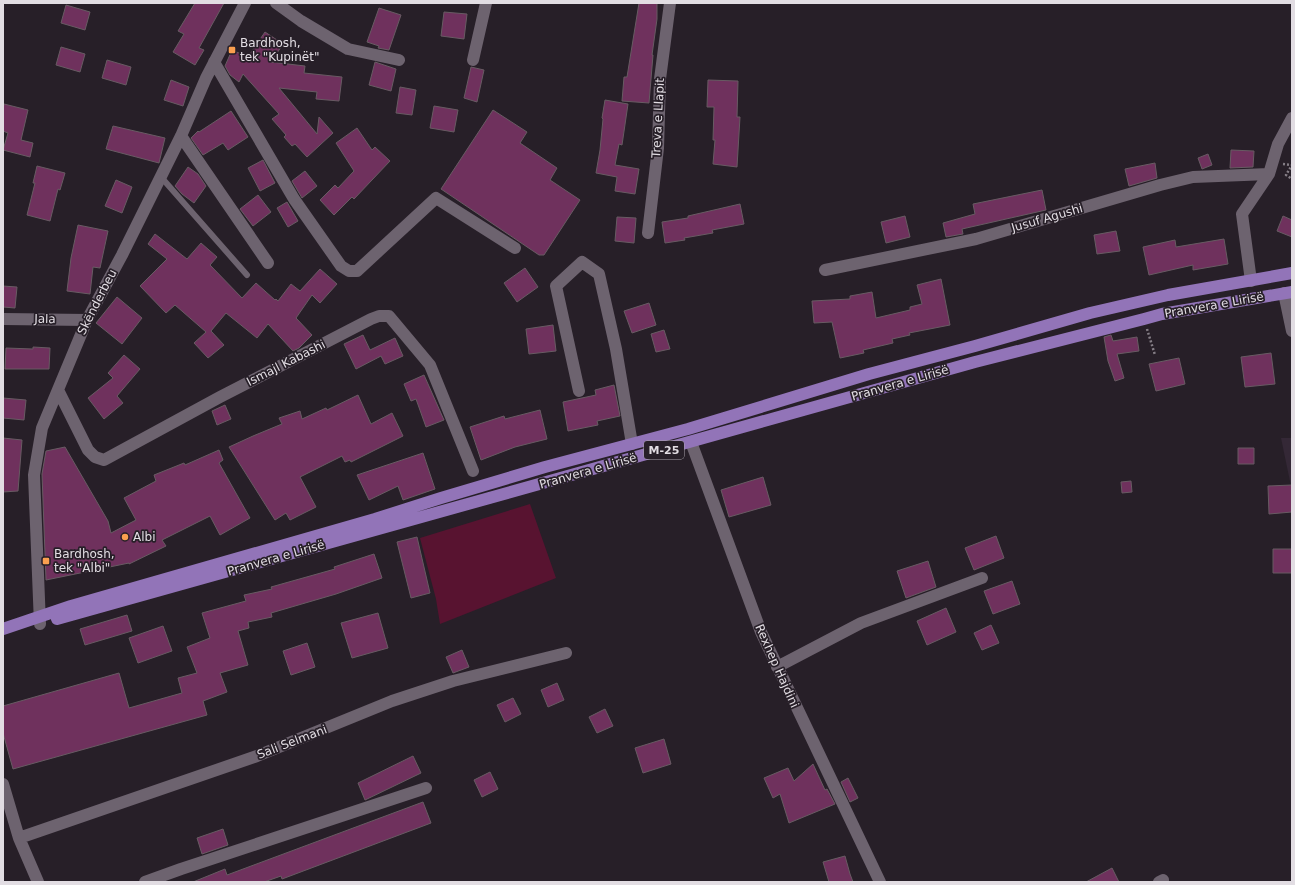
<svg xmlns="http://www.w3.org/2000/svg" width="1295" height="885" font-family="'DejaVu Sans',sans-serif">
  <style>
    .built { fill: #342836 }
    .green { fill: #581330 }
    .building { fill: #6f315d; stroke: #685b63 }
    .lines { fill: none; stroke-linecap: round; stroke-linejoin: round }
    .path { stroke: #857e86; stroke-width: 2.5; stroke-dasharray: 2 2; stroke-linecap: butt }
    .service { stroke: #6d636f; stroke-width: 6 }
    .minor { stroke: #6d636f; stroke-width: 12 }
    .primary { stroke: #9274b8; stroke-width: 12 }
    .poi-dot { fill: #fa9f4f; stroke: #271f28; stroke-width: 1.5 }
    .labels { text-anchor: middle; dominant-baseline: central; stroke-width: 3.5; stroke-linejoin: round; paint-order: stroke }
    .shield { fill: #271f28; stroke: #aaa4ab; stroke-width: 1 }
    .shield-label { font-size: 11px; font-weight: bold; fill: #e2dde3 }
    .poi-label { font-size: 12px; fill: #e2dde3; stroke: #271f28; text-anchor: start }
    .street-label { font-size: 12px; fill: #e2dde3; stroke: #271f28 }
  </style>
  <rect width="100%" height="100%" fill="#271f28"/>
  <path class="built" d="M1281 438H1292V491Z"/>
  <path class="green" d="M530 504 556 578 440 624 436 599 420 538Z"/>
  <path class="building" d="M195 3H224L199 48 204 50 195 65 173 52 184 34 178 31Z
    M639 3H657V19L652 55H653L649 103 622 101 624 77H627Z
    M66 5 90 12 85 30 61 23Z
    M379 8 401 15 389 50 378 48 379 46 367 42Z
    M444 12 467 14 464 39 441 36Z
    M265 32 283 44 271 62 305 66 304 73 342 77 339 101 316 99 317 92 279 88 317 134 319 117 333 133 307 157 295 144 292 146 284 137 286 135 272 119 279 114 243 74 239 82 230 75 225 66 232 50 248 57Z
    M61 47 85 54 80 72 56 65Z
    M107 60 131 67 126 85 102 78Z
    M375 62 396 69 391 91 369 85Z
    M471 67 484 70 477 102 464 98Z
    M171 80 189 87 183 106 164 100Z
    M708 80 738 81 737 117H740L737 167 713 164 715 140H713L714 107H707Z
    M400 87 416 90 412 115 396 113Z
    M605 100 628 104 622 145 619 144 615 165 639 169 635 194 615 191 617 177 596 173 600 150 603 119 602 118Z
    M4 104 28 110 21 140 33 143 30 157 3 150 8 133 3 131V110Z
    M434 106 458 110 454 132 430 128Z
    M493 110 527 132 520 143 557 168 550 180 580 200 544 255H539L441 189Z
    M231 111 248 137 228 150 223 143 203 155 191 138 198 131 199 132Z
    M113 126 165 138 159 163 106 149Z
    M357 128 372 150 375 147 390 161 354 199 352 197 334 215 320 200 335 185 338 188 354 171 336 143Z
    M1231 150 1254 151 1253 167 1230 168Z
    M1208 154 1212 165 1202 169 1198 158Z
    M263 160 275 183 260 191 248 168Z
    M1155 163 1157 178 1129 186 1125 169Z
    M37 166 65 173 60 190 58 189 50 221 27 215 35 183H33Z
    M188 167 198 174 206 186 194 203 182 194 175 186Z
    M305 171 317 186 302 198 292 181Z
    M116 180 132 187 122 213 105 206Z
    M1042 190 1046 210 962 229 963 234 946 237 943 223 975 214 973 204Z
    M258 195 271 212 253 226 240 209Z
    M287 202 298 221 288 227 277 208Z
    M740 204 744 224 712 230 713 233 684 238 685 240 665 243 662 222 688 218V216Z
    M905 216 910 237 886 243 881 222Z
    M1283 216 1292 220V237L1277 231Z
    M617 217 636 218 634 243 615 241Z
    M78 225 108 231 100 268 93 267 90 294 67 291 71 258Z
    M1116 231 1120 251 1097 254 1094 235Z
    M155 234 187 259 201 243 217 257 210 265 242 298 256 283 275 300 276 299 278 301 291 284 300 291 320 269 337 284 320 303 312 295 296 318 312 335 299 348 293 351 268 324 257 338 226 313 211 331 224 345 208 358 194 343 206 332 175 305 166 313 140 286 167 259 148 244Z
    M1224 239 1228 264 1193 270V265L1149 275 1143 247 1175 240 1176 247Z
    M525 268 538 287 517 302 504 283Z
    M941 279 950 325 909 333 910 335 892 339 893 343 863 350 864 353 840 358 832 322 814 323 812 301 850 299V296L872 292 876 318 910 310V307L922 304 917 285Z
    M3 286 17 287 15 308 3 307Z
    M117 297 142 318 122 344 96 323Z
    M649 303 656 325 632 333 624 311Z
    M553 325 556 351 529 354 526 329Z
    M664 330 670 349 656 352 651 334Z
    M363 335 370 350 395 338 403 356 385 364 381 356 356 369 344 344Z
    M1111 335 1113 341 1137 337 1139 351 1117 354 1124 378 1115 381 1108 361 1104 337Z
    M33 347 50 348 49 369H5L6 348 33 349Z
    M1271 353 1275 384 1245 387 1241 357Z
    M124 355 140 369 117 396 123 403 104 419 88 398 113 378 108 373Z
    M1179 358 1185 384 1156 391 1149 364Z
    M424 375 444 420 426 427 416 399 411 401 404 384Z
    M614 385 620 416 597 421 598 425 568 431 563 402 596 395 595 390Z
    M358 395 371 424 392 413 403 436 351 462 350 460 345 462 342 456 300 477 316 507 290 520 286 513 275 520 229 447 253 436 282 424 279 418 300 411 302 419 326 408 327 410Z
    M3 398 26 400 24 420 3 418Z
    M225 405 231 419 217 425 212 411Z
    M540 410 547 439 515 447 481 460 470 427 504 416 505 419Z
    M3 438 22 440 18 491 3 492Z
    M65 447 108 521 111 533 136 520 124 498 156 481 154 475 184 463 185 465 219 450 223 460 219 463 250 518 220 535 210 516 162 540 166 546 129 564V563L46 580 42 474 46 451Z
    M1238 448H1254V464H1238Z
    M423 453 435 489 403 500 398 486 369 500 357 475Z
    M763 477 771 505 729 517 721 490Z
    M1131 481 1132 492 1122 493 1121 482Z
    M1292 485V512L1269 514 1268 486Z
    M996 536 1004 558 974 570 965 548Z
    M417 537 430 593 411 598 397 542Z
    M1273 549H1292V573H1273Z
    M374 554 382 578 336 594 271 613 272 617 248 622 249 628 238 631 248 665 220 673 227 692 203 701 207 715 13 769 3 733V706L119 673 129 708 182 693 178 678 197 673 187 647 210 638 202 613 246 601 244 595 272 589 271 587 335 569 334 567Z
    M928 561 936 587 906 598 897 571Z
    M1012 581 1020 604 993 614 984 591Z
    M946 608 956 632 927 645 917 621Z
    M378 613 388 648 352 658 341 623Z
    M127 615 132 631 85 645 80 629Z
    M991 625 999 643 982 650 974 633Z
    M163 626 172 651 138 663 129 638Z
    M307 643 315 667 291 675 283 651Z
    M462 650 469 667 453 673 446 657Z
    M557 683 564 700 548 707 541 690Z
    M513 698 521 714 505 722 497 705Z
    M605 709 613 726 597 733 589 717Z
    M664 739 671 764 643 773 635 748Z
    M413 756 421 773 365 800 358 783Z
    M813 764 825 790 827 789 835 804 789 823 780 794 773 798 764 778 788 768 794 781Z
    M490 772 498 789 482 797 474 780Z
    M848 778 858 798 850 802 841 782Z
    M423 802 431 823 282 879 281 876 264 882H193L225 869 227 875Z
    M223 829 228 845 202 854 197 838Z
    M845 856 850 874 853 882H829L823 862Z
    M1112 868 1119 882H1086Z"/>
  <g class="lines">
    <path class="path" d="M1283 164 1292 165 1286 175 1292 179
      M1147 329 1155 355"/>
    <path class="service" d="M161 177 247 275"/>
    <path class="minor" d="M276 3 301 21 348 49 399 60
      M473 60 486 3
      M214 62 294 199 341 266 349 271H357L436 198 515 248
      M181 136 268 263
      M648 233 658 148 660 79 670 3
      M825 270 976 239 1160 185 1193 177 1269 174
      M1251 281 1242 214 1269 174 1278 144 1292 118
      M1284 293 1292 331
      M3 319 87 320
      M58 390 88 450 95 457 104 460 220 397 371 319 379 316H389L430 365 473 471
      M579 391 556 286 582 262 599 274 616 349 632 444
      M691 442 761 632 880 882
      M40 624 34 475 42 428 87 320 122 255 181 136 206 78 245 3
      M777 667 861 623 982 578
      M3 784 19 838 38 882
      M19 838 257 756 392 701 453 681 566 653
      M145 882 181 869 426 788
      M1159 882 1163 880"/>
    <path class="primary" d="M57 619 975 362 1144 319 1162 314 1292 292
      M3 629 71 606 375 519 441 498 545 467 688 429 869 374 975 346 1090 313 1168 295 1292 273"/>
  </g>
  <g class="poi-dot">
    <rect x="228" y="46" width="8" height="8" rx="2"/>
    <circle cx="125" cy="537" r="4"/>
    <rect x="42" y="557" width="8" height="8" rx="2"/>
  </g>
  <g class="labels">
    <rect class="shield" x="644" y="441" width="40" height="18" rx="3"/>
    <g class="shield-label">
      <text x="664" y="450">M-25</text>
    </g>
    <g class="poi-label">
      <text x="240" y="43">Bardhosh,<tspan x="240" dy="14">tek "Kupinët"</tspan></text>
      <text x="133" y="537">Albi</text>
      <text x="54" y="554">Bardhosh,<tspan x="54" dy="14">tek "Albi"</tspan></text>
    </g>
    <g class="street-label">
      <text transform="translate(658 118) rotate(-87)">Treva e Llapit</text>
      <text transform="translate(1047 218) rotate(-16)">Jusuf Agushi</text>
      <text transform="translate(97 302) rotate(-63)">Skënderbeu</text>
      <text transform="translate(1214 305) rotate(-10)">Pranvera e Lirisë</text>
      <text transform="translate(45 319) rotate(1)">Jala</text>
      <text transform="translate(286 363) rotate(-27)">Ismajl Kabashi</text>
      <text transform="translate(900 383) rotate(-16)">Pranvera e Lirisë</text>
      <text transform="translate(588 471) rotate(-16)">Pranvera e Lirisë</text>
      <text transform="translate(276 558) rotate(-16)">Pranvera e Lirisë</text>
      <text transform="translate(777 666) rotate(66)">Rexhep Hajdini</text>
      <text transform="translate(292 742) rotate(-21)">Sali Selmani</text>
    </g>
  </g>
  <rect width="1295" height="885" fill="none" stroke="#e2dde3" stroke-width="8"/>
</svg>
